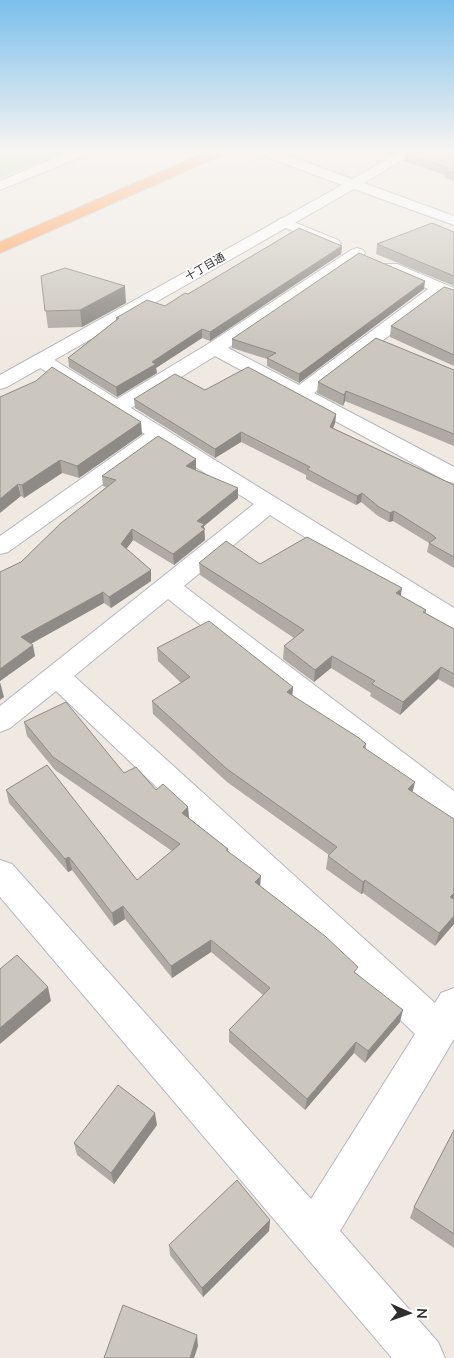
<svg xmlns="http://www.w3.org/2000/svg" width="454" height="1358" font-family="'Nunito Sans','Noto Sans JP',sans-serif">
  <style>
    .green { fill: #b6e59e }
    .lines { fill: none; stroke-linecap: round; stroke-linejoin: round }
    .street-casing { stroke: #b4b7c1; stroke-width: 2 }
    .secondary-casing { stroke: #b4b7c1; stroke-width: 2 }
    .highway-casing { stroke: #c9c9c9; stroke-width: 2 }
    .street { fill: #fff; fill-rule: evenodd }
    .secondary { fill: #fff; fill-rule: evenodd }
    .highway { fill: #ffa35c; fill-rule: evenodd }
    .wall { fill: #afaba4 }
    .shaded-wall { fill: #8e8b86 }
    .building { fill: #cbc7bf; stroke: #8e8b86 }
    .labels { text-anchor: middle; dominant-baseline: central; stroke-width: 4; stroke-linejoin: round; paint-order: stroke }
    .far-street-label { font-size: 11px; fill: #2e2e2e; stroke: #fff }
  </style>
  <rect width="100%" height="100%" fill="#efe9e1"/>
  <path class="green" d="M0 152H65L0 178Z"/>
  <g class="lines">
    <defs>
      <path id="street" d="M69 152H87L86 155 0 190V181Z
        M284 218 338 240 341 243 338 246H328L279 225 277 222 279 219Z
        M357 248 363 250 365 253 363 256 228 348 299 385 428 289 385 270 383 267 385 264H397L454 288V299L442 295 314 393 454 467V483L446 481 215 356 131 408 454 608V629L445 626 270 515 184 586 454 791V820L443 817 168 599 74 676 435 1003 441 993 454 988V1039L340 1231 438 1342 445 1358H392L0 897V860L12 864 311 1199 415 1034 56 691 10 728 0 732V706L254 504 159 444 8 552 0 554V536L145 434 34 364 32 360 34 356 41 354 48 356 117 399 208 344 351 250Z"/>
      <path id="secondary" d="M260 152H279L352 179 400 152H416L364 183 454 216V225L354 189 7 387 0 389V375L342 185 261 155Z"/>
      <path id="highway" d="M206 152H223L222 155 0 253V242Z"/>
    </defs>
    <use href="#street" class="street-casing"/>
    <use href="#secondary" class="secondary-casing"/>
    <use href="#highway" class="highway-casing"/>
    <use href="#street" class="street"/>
    <use href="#secondary" class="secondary"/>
    <use href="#highway" class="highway"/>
  </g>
  <path class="wall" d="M376 152H396L389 156Z
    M454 152V181L445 178V175L404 161 405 154Z
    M454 232V286L376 254 377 244Z
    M342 246 341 254 210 341 202 338 156 368 157 373 117 397 69 367 68 358 116 320V318L165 306 188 294Z
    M41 276 126 303 82 327 48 328Z
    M424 289 299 383 267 366V359L232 348V339Z
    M454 290V366L390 337 391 326Z
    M454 370V446L345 401 343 406 317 393 318 382Z
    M205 390 336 414 335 423 333 428 454 485V568L427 552 429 543 393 521 389 522 378 516 361 502 356 505 306 479V475L241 442 215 458 135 408 134 399Z
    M0 397 142 434 79 478 62 473 24 498 21 496Z
    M196 459V470L238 498 204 526 205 540 174 565 133 540 126 549 151 570V581L111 608 104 603 31 644 35 656 0 681V572L21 562 106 487 103 486 102 476Z
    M199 563 260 564 401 596 426 610V613L454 629V688L438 679 400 715 370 696 371 693 331 668 314 682 283 659 284 646 294 638 200 575Z
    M157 648 293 687 292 696 366 744V749L413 793 454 924 435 946 363 893 361 894 326 869 328 856 329 855 227 782 153 714 152 701 181 683 158 661Z
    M24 722 124 773 188 807 189 818 228 849V852L260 887 357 974 400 1022 365 1063 354 1053 305 1110 229 1042V1030L263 995 211 952 172 978 125 919 114 926 72 870 68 872 9 803 6 790 137 880 172 851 55 770 27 736Z
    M157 1125 114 1184 77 1155 74 1143Z
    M454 1130V1248L410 1218 414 1207Z
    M270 1220 269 1231 203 1297 170 1255 169 1245Z"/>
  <path class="shaded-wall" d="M389 152H396L389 156Z
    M342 246 341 254 210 341V332Z
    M425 281 424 289 299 383V374Z
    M125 286 126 303 82 327 80 310Z
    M202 329V338L156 368 157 373 117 397 116 387 152 362Z
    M346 391 345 401 343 406 344 395Z
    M336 414 335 423 330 436V427Z
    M141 422 142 434 79 478 77 466Z
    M241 432V442L215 458V449Z
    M196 459V470L186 476V466Z
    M60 460 62 473 24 498 22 485Z
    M18 484 21 496 0 513V499Z
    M238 488V498L204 526 205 540 174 565 173 554 197 521Z
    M362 493 361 502 356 505 357 496Z
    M394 511 393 521 389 522 390 513Z
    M132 529 133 540 122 555 121 544Z
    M151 570V581L111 608 109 597Z
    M402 588 400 601 396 593Z
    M103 592 104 603 23 648 21 637Z
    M33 645 35 656 0 681V669Z
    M332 656 331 668 314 682 315 670Z
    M441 667 438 679 400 715 403 702Z
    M0 682 4 697 0 700Z
    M293 687 292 700 287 692Z
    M415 782 412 795 408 789Z
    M188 807 189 820 182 813Z
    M69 857 72 870 68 872 65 859Z
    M261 876 260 889 255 882Z
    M365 880 363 893 361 894 363 882Z
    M454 893V901L450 897Z
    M123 906 125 919 114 926 112 913Z
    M454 916V924L435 946 439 933Z
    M211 940V952L172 978 171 966Z
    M48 987 51 1001 0 1044V1028Z
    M403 1010 400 1022 365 1063 368 1051Z
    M356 1042 354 1053 305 1110 307 1099Z
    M155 1113 157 1125 114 1184 111 1173Z
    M270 1220 269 1231 203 1297 202 1288Z
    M197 1335 198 1346 194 1358H190Z"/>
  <path class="building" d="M408 152H454V173L446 171 447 167 405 154Z
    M432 223 454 232V276L377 244Z
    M299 228 342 246 210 332 202 329 152 362 156 364 116 387 68 358 119 318H116L147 300 165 306 185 293 188 294Z
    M359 253 425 281 299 374 267 358 276 353 232 339Z
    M65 268 125 286 80 310 45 311 41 276Z
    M444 287 454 290V355L391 326Z
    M376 338 454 370V434L346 391 344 395 318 382Z
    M52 367 141 422 77 466 60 460 22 485 18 484 0 499V397L36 381Z
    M248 367 336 414 330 427 454 485V557L429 543 436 538 431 534 394 511 390 513 379 507 362 493 357 496 307 469 310 467 241 432 215 449 134 399 175 374 205 390Z
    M158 436 196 459 186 466 238 488 197 521 204 524 201 527 205 529 173 554 132 529 121 544 151 570 109 597 103 592 21 637 33 645 0 669V572L21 562 61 523 116 480 102 476Z
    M307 537 402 588 396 593 426 610 423 612 454 629V674L441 667 403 702 372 684 375 681 332 656 315 670 284 646 304 630 199 563 226 541 260 564Z
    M209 621 293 687 287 692 359 738 366 744 363 747 415 782 408 789 454 819V893L450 897 454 899V916L439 933 365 880 363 882 328 856 337 847 227 769 152 701 190 677 157 648Z
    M66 702 124 773 136 767 156 790 163 784 188 807 182 813 228 849 226 850 261 876 255 882 325 936 358 967 354 972 403 1010 368 1051 356 1042 307 1099 229 1030 270 988 211 940 171 966 123 906 112 913 69 857 65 859 6 790 47 765 137 880 180 844 53 757 24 722Z
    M17 955 48 987 0 1028V969Z
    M118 1085 155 1113 111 1173 74 1143Z
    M454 1130V1234L414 1207Z
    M237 1180 270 1220 202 1288 169 1245Z
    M123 1305 197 1335 190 1358H104Z"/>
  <linearGradient id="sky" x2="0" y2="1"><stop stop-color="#7abfeb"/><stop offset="0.44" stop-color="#f8f5f2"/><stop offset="1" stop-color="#f8f5f2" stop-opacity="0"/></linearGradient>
  <rect width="454" height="342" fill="url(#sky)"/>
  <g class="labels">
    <g class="far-street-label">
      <text transform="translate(205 267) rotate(-30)">十丁目通</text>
    </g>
  </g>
  <g transform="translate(409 1313) rotate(92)" stroke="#ffffff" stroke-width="4" paint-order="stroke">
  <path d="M0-4L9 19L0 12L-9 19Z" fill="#2e2e2e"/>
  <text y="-8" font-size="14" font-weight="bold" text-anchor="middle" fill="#2e2e2e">N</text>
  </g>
</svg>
